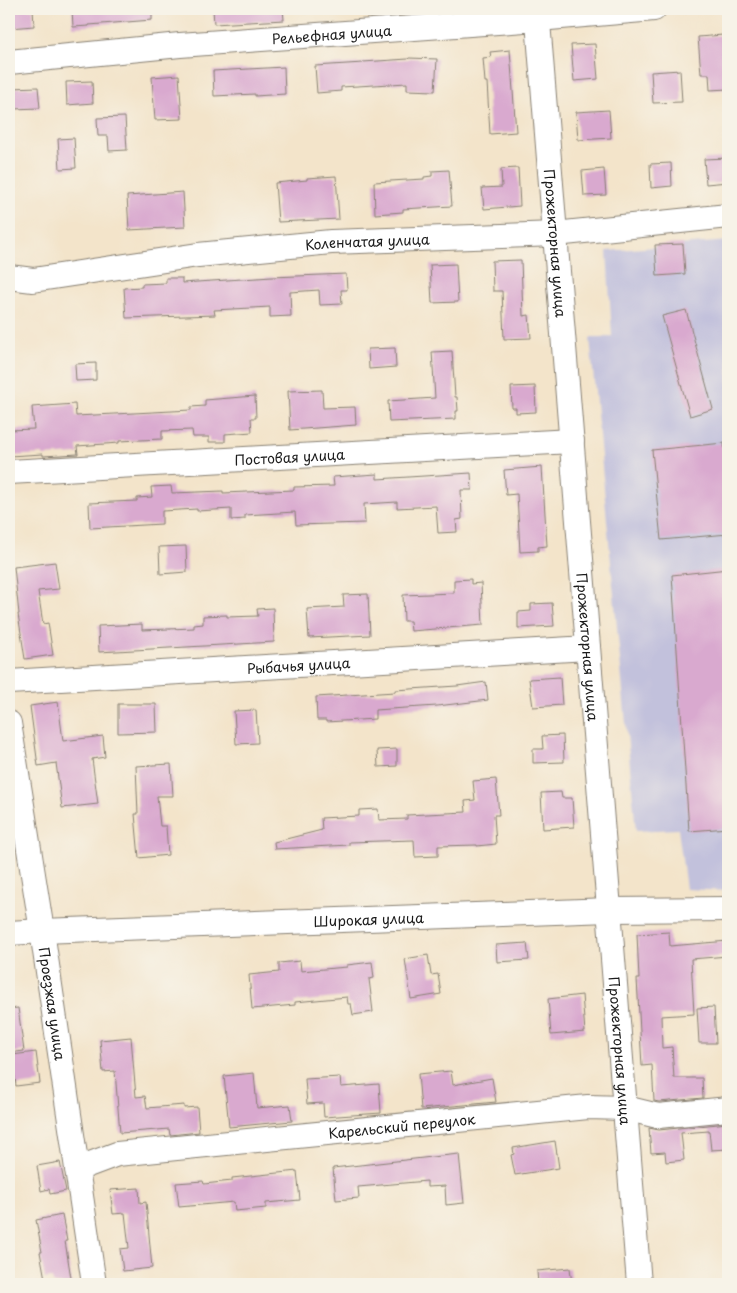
<svg xmlns="http://www.w3.org/2000/svg" width="737" height="1293" font-family="'Playpen Sans',sans-serif">
  <style>
    .industrial { fill: #c2c1dc }
    .building { fill: #d9a9cf }
    .lines { fill: none; stroke-linecap: round; stroke-linejoin: round }
    .minor-casing { stroke: #888073; stroke-width: 26 }
    .minor { stroke: #fff; stroke-width: 24 }
    .labels { text-anchor: middle; dominant-baseline: central; stroke-width: 5; stroke-linejoin: round; paint-order: stroke }
    .street-label { font-size: 14px; fill: #1c1c1c; stroke: #f7f3e8 }
  </style>
  <rect width="100%" height="100%" fill="#f7f3e8"/>
  <filter id="ink" filterUnits="userSpaceOnUse"><feTurbulence type="fractalNoise" baseFrequency=".02" numOctaves="2"/><feDisplacementMap in="SourceGraphic" scale="10" xChannelSelector="R" yChannelSelector="G"/><feConvolveMatrix kernelMatrix="1 2 1 2 8 2 1 2 1" color-interpolation-filters="sRGB"/></filter>
  <filter id="wash" filterUnits="userSpaceOnUse"><feTurbulence type="fractalNoise" baseFrequency=".0096" numOctaves="4" result="noise"/><feDisplacementMap in="SourceGraphic" scale="20" xChannelSelector="R" yChannelSelector="G"/><feGaussianBlur stdDeviation="1.12" result="paint"/><feColorMatrix in="noise" values="0 0 0 0 0 0 0 0 0 0 0 0 0 0 0 0 0 1.4 0 .05"/><feComposite in="paint" operator="in"/></filter>
  <g filter="url(#wash)">
    <rect width="100%" height="100%" fill="#f3e4ca"/>
    <path class="industrial" d="M728 241V891L686 889 678 829 636 831 590 338 612 336 607 251Z"/>
    <g id="blocks">
      <path class="building" d="M9 9H33L34 26 9 28Z
        M72 9H152V20L89 25V26L73 27Z
        M213 9H283L284 20 214 24Z
        M723 35V42H726L728 89 710 90 709 74H701L698 37Z
        M595 44 598 79 574 81 571 45Z
        M510 50 516 132 490 134 487 82H485L483 58 491 57 490 52Z
        M409 58 437 59 435 91 407 90V83L341 87V91L317 93 315 66 363 63V62L408 59Z
        M284 67 285 94 255 96V94L214 96 213 71Z
        M680 70 682 102 653 103 651 72Z
        M179 75 182 119 155 120 152 77Z
        M92 81 93 103 67 105 66 82Z
        M38 87 40 108 13 109 12 88Z
        M609 110 611 138 578 140 576 112Z
        M125 117 127 150 109 151 108 136H98L97 118Z
        M74 138 76 168 60 169 58 139Z
        M728 158V182L706 184 704 159Z
        M671 163 672 186 651 188 650 164Z
        M518 168 520 206 484 209 482 188 502 187 501 169Z
        M604 169 606 195 584 196 582 171Z
        M449 170 452 206 403 209V212L375 214 374 182 424 179V177L432 176V171Z
        M336 176 339 219 278 222 275 183 307 180V178Z
        M183 192 185 227 129 230 127 196Z
        M683 244 685 274 657 276 655 245Z
        M521 260 523 316 529 315 531 338 504 339 502 291H493L492 261Z
        M456 264 458 302 432 303 430 265Z
        M346 274 347 290H341L342 304 320 305 319 290 290 292 291 316 270 317V307L214 310 215 315 126 318 124 288 142 287V284L166 283V278H182V283L272 277Z
        M686 310 713 409 690 416 662 316Z
        M395 348 396 367 369 369 368 349Z
        M452 351 455 397H457L458 411H456V419L389 422 388 401 435 398 432 352Z
        M96 363V380L76 381 75 364Z
        M535 386 536 412 516 413V408H512L511 387Z
        M322 390 323 408 355 407 356 425 290 430 288 391Z
        M255 396 256 418H251L252 432 225 434V442H209V437H193L192 430 162 431V439L119 441V443L77 446 78 454 43 456V454L9 456V430L34 429 32 407 75 404 76 416 191 410V407L205 406V400Z
        M724 443 728 483V534L661 540 652 450Z
        M542 467 547 546 538 547V551L520 552 517 494 506 495 504 470Z
        M471 473 472 490H461L462 519 456 520 457 532 438 533 436 506 397 508V502L364 504 365 523 296 525 295 512 245 515V519L231 520V509L197 511V509L162 511V524L90 528 89 503 137 501V498L152 497 151 487 171 486 172 493 223 491V493L294 490V487L334 486 333 477 377 474V479Z
        M186 546 187 572 160 574 159 547Z
        M55 562 59 589 38 591 43 624 48 623 53 655 25 659 18 614H19L14 567Z
        M728 569V828L689 831 672 575Z
        M471 579V584L481 583 483 625 411 631 410 621H404L403 595 454 593V580Z
        M368 594 370 635 309 638 307 609 344 607 343 595Z
        M552 603 554 626 518 628V612L531 611V604Z
        M273 608 274 642 99 652 98 626 142 624V630L194 628V625L203 624V616L227 615V617L258 616 257 609Z
        M560 677 562 705 533 707 529 679Z
        M486 682 488 700 437 706 375 710V719L326 722V720H317L316 697 395 692V690L457 686Z
        M58 702 63 741 103 736 105 757 92 759 98 804 62 808 56 763 38 766 30 706Z
        M118 704H156L157 732 118 733Z
        M256 710 258 743 236 744 234 711Z
        M563 735 564 762 533 763V749H543L542 736Z
        M397 749V766L378 767 377 750Z
        M171 764 173 796H157L160 826H166L168 855 139 858 135 814H138L136 766Z
        M496 779 499 815H494L496 844 477 846V845L438 846V856L415 857 414 840 349 842V845L275 849 274 842 322 830 321 818 359 816V810L378 809 379 820 407 819V815L466 812 465 801 475 800 473 781Z
        M561 792 562 798H572L574 827 543 829 541 793Z
        M669 932 670 946 728 941V956L691 959 694 1014 661 1016 662 1048 672 1047 674 1078H702L703 1098 659 1102 654 1101 652 1065 642 1066 637 979H639L637 934Z
        M527 943 529 960 497 962 496 945Z
        M428 955 431 975 438 974 441 994 411 999 405 959Z
        M300 961 301 971 347 967V965L372 962 374 978 369 979 373 1012 353 1015 351 1004H348L347 997 295 1002V1005L252 1009 249 975 279 972V963Z
        M582 995 585 1032 551 1035 548 999Z
        M714 1007 716 1043H699L697 1008Z
        M18 1008 24 1051 9 1053V1009Z
        M131 1037 136 1097 145 1096 147 1108 184 1105V1108L197 1107 199 1132 170 1135 169 1129 120 1133 115 1071 103 1072 100 1040Z
        M36 1052 40 1083 16 1086 12 1055Z
        M451 1071 453 1085 492 1078 496 1102 421 1109 418 1074Z
        M254 1073 257 1108 290 1105 292 1121 229 1127 224 1076Z
        M340 1077 341 1087 379 1084 381 1113 324 1117 323 1103 307 1104 305 1079Z
        M728 1123V1149L711 1150 709 1131 681 1133 684 1160 666 1162 665 1152 651 1153 649 1128 659 1130Z
        M555 1141 559 1168 515 1175 511 1155 514 1154 513 1148Z
        M459 1154 464 1203 446 1205 445 1186 427 1187V1181L358 1187 359 1198 336 1200 333 1168Z
        M60 1162 66 1191 50 1194 49 1189 41 1191 37 1166Z
        M297 1171 300 1200 266 1203V1208L235 1211 234 1202 179 1207 176 1183 203 1181 204 1184 232 1181V1178Z
        M139 1188 140 1203 146 1202 152 1268 123 1271 120 1249 129 1248 125 1213 113 1214 110 1190Z
        M62 1215 67 1241H65L72 1284H53L52 1278 45 1279 40 1252H42L36 1220Z
        M570 1268 572 1284H538L537 1271Z"/>
    </g>
  </g>
  <g filter="url(#ink)">
    <use href="#blocks" fill-opacity="0" stroke="#888073" stroke-width="1"/>
    <g class="lines">
      <defs>
        <g id="minor">
          <path id="s1" d="M537 9 639 1284"/>
          <path id="s2" d="M9 62 180 45 538 19 654 9"/>
          <path id="s3" d="M9 277 33 280 198 255 331 242 555 234 728 216"/>
          <path id="s4" d="M9 472 572 441"/>
          <path id="s5" d="M9 682 588 648"/>
          <path id="s6" d="M9 723 42 931 94 1284"/>
          <path id="s7" d="M9 933 42 931 609 910 728 909"/>
          <path id="s8" d="M77 1169 117 1154 588 1107 625 1108 658 1116 728 1109"/>
        </g>
      </defs>
      <use href="#minor" class="minor-casing"/>
      <use href="#minor" class="minor"/>
    </g>
  </g>
  <g class="labels">
    <g class="street-label">
      <text stroke="none"><textPath href="#s2" startOffset="324">Рельефная улица</textPath></text>
      <text stroke="none"><textPath href="#s3" startOffset="361">Коленчатая улица</textPath></text>
      <text stroke="none"><textPath href="#s1" startOffset="235">Прожекторная улица</textPath></text>
      <text stroke="none"><textPath href="#s4" startOffset="281">Постовая улица</textPath></text>
      <text stroke="none"><textPath href="#s1" startOffset="640">Прожекторная улица</textPath></text>
      <text stroke="none"><textPath href="#s5" startOffset="290">Рыбачья улица</textPath></text>
      <text stroke="none"><textPath href="#s7" startOffset="360">Широкая улица</textPath></text>
      <text stroke="none"><textPath href="#s6" startOffset="284">Проезжая улица</textPath></text>
      <text stroke="none"><textPath href="#s1" startOffset="1045">Прожекторная улица</textPath></text>
      <text stroke="none"><textPath href="#s8" startOffset="329">Карельский переулок</textPath></text>
    </g>
  </g>
  <rect width="737" height="1293" fill="none" stroke="#f7f3e8" stroke-width="30"/>
</svg>
